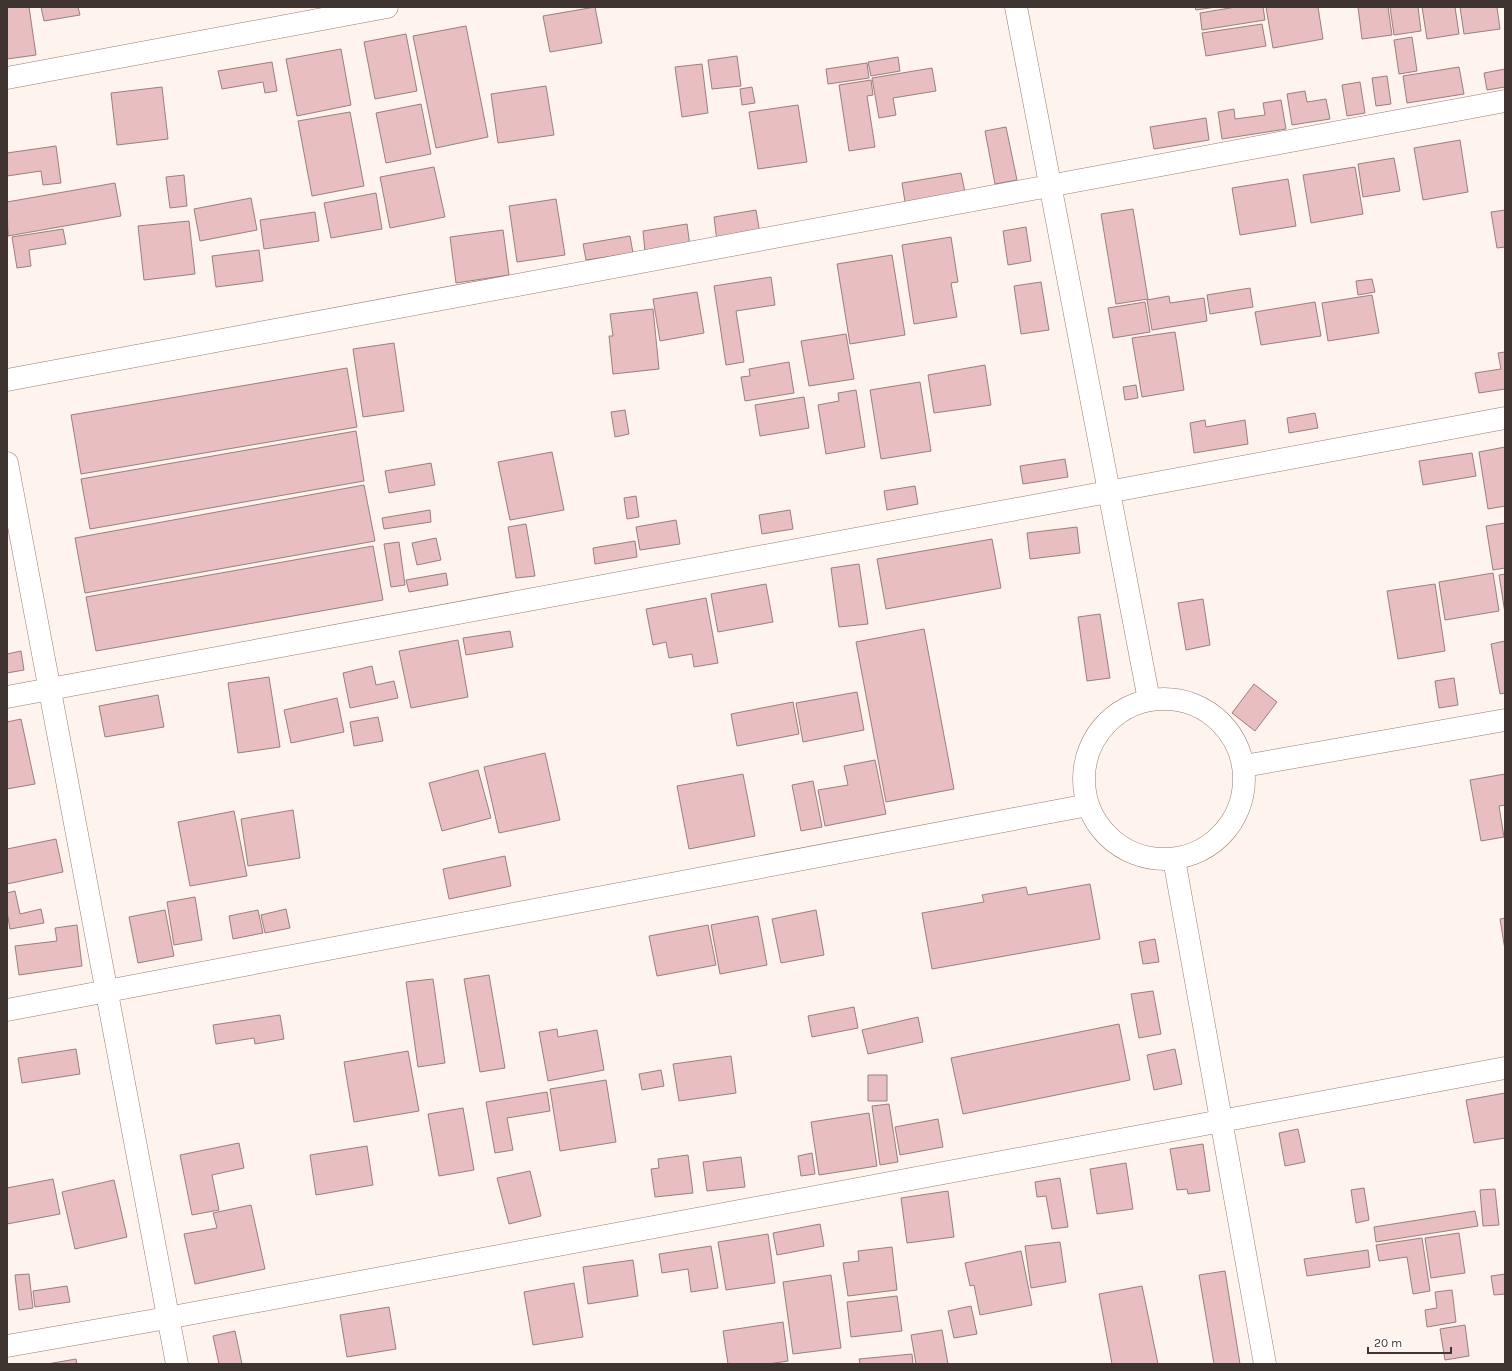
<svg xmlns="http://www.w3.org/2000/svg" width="1512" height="1371" font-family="Karla,sans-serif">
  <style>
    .building { fill: #e8bec0; stroke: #9b7e7f }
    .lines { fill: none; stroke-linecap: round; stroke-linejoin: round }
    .street-casing { stroke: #967d71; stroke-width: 23 }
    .street { stroke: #fff; stroke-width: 22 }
  </style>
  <rect width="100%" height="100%" fill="#fef3ed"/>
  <path class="building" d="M7 7H29L36 55 7 59Z
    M41 7H78L80 15 44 21Z
    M595 7 602 43 550 52 543 16Z
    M1195 7H1216L1196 10Z
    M1236 7H1263L1265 20 1202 30 1200 13Z
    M1266 7H1318L1323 39 1273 48Z
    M1358 7H1388L1392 35 1362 39Z
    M1390 7H1418L1421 31 1394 35Z
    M1422 7H1455L1459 34 1427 39Z
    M1460 7H1497L1500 29 1464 34Z
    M1262 24 1266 46 1206 56 1202 33Z
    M466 26 488 137 436 148 413 36Z
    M406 34 417 91 375 99 364 42Z
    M1412 37 1417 71 1399 74 1394 40Z
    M341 49 351 105 297 116 286 59Z
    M737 56 741 86 712 89 708 60Z
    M898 57 900 71 871 76 868 62Z
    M272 62 277 91 265 93 263 82 222 89 218 71Z
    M867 63 869 78 828 84 826 69Z
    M702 64 708 113 682 117 675 67Z
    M1459 67 1464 94 1407 103 1403 76Z
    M932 68 936 91 893 98 896 115 879 118 872 78Z
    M1505 69V87L1487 90 1484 73Z
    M1387 76 1391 104 1376 106 1372 78Z
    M871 80 873 95 867 96 875 147 849 151 839 85Z
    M1360 82 1365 113 1347 116 1342 85Z
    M546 86 554 135 498 143 491 94Z
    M162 87 168 139 117 145 111 93Z
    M752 87 755 103 742 105 740 89Z
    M1305 91 1307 102 1326 99 1330 119 1292 125 1287 94Z
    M1281 100 1286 129 1222 139 1218 112 1234 109 1235 119 1265 115 1263 103Z
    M421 104 431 154 386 163 376 113Z
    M798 105 807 162 758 169 749 112Z
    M350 112 364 186 312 196 298 121Z
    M1206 118 1209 140 1154 149 1150 127Z
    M1006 127 1017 180 995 184 985 131Z
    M1460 140 1468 192 1423 200 1414 148Z
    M56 146 61 183 43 185 41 171 7 176V153Z
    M1394 158 1400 191 1363 197 1358 164Z
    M434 167 445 217 390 228 380 177Z
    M1355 167 1363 214 1311 223 1303 175Z
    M961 173 965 192 905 202 902 183Z
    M184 175 187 206 170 208 166 177Z
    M1288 179 1296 226 1240 235 1232 188Z
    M115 183 121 216 8 236 7 202Z
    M376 193 382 229 331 238 324 203Z
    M251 198 257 230 200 241 194 209Z
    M556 199 565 255 517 262 509 206Z
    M1133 209 1148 299 1116 304 1101 214Z
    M756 210 760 234 717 241 714 217Z
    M1505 210V247L1497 248 1491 212Z
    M315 212 319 241 264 249 260 220Z
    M189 221 195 274 144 280 138 226Z
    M687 224 690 246 645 252 643 231Z
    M1026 227 1031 261 1008 265 1003 231Z
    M63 229 66 244 29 250 31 266 17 268 12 237Z
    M503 230 509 275 456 283 450 237Z
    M630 236 633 253 586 260 583 244Z
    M951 237 958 282 951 283 957 317 914 324 902 245Z
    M259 250 263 281 216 287 212 256Z
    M892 255 905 335 850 344 837 264Z
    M771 277 775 305 736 311 744 362 726 365 714 286Z
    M1372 279 1375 292 1358 295 1356 281Z
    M1041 282 1049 330 1021 334 1014 286Z
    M1250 288 1253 307 1210 314 1207 295Z
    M697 292 704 333 660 341 653 299Z
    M1372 295 1379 333 1328 341 1322 303Z
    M1169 296 1170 303 1204 298 1207 321 1152 330 1147 300Z
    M1145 302 1150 332 1113 338 1108 308Z
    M1315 302 1321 336 1261 345 1255 312Z
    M653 309 659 369 613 374 609 336H613L610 314Z
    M1175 332 1184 390 1142 397 1132 338Z
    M846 334 854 379 809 386 801 341Z
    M394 343 404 411 363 417 353 349Z
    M1505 352V389L1479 393 1475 373 1501 369 1498 353Z
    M789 362 794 393 745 401 741 377 750 376 749 369Z
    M985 365 991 405 934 413 928 375Z
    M347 368 357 427 81 474 71 415Z
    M920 382 931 451 881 459 870 390Z
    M1136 385 1138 398 1125 400 1123 387Z
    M856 390 865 447 826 454 818 405 839 401 838 393Z
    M804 397 809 428 760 436 755 405Z
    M625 410 629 434 615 437 611 412Z
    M1315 413 1318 428 1289 433 1287 418Z
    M1205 420 1206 427 1245 420 1248 444 1194 453 1190 423Z
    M356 431 364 481 90 529 81 479Z
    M1505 447V506L1488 509 1479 452Z
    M552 452 564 510 510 520 498 462Z
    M1472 453 1476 476 1423 485 1419 461Z
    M1065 459 1068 477 1023 484 1020 466Z
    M431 463 435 485 389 493 385 471Z
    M364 485 375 541 85 593 75 538Z
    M915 486 918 504 887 510 884 491Z
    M636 496 639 517 627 519 624 498Z
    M430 510 431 522 384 529 382 518Z
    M790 510 793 529 762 534 759 515Z
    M676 520 680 544 640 550 636 527Z
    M1505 523V568L1493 570 1486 526Z
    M526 524 535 576 516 578 508 527Z
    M1077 527 1080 553 1030 559 1027 533Z
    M436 538 441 560 417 565 412 543Z
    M992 539 1001 588 886 609 877 559Z
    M635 541 637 557 595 564 593 548Z
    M399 542 405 585 391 587 384 544Z
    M373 546 383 600 96 651 86 597Z
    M859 564 868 624 839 627 831 568Z
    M446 573 448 585 409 592 406 580Z
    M1493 573 1499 611 1445 620 1439 582Z
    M1505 574V613L1499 575Z
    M766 584 773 622 718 632 711 594Z
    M1435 584 1445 651 1398 659 1387 591Z
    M706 598 718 663 694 667 692 654 669 658 666 642 653 645 646 609Z
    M1203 599 1210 645 1186 650 1178 603Z
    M1100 614 1110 678 1087 681 1078 617Z
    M924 629 954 789 886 802 856 642Z
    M510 631 513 647 466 655 463 638Z
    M458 640 468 697 411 708 399 651Z
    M1505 641V693L1500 694 1491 644Z
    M21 651 24 670 7 673V654Z
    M372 666 376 685 394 681 398 698 350 708 343 673Z
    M269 677 280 747 238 753 228 683Z
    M1454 678 1458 705 1439 708 1435 681Z
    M1254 684 1277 702 1255 731 1232 713Z
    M857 692 864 730 803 742 796 703Z
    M158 695 164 727 105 737 99 706Z
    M337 698 344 732 291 743 284 710Z
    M793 702 799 734 737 746 731 714Z
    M378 717 383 741 354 746 350 722Z
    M21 719 35 784 7 789V722Z
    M545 753 560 820 499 833 484 767Z
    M875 760 886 814 825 826 818 790 848 785 844 766Z
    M478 770 491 818 442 831 429 783Z
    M743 774 755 836 689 849 677 786Z
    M1505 774V805L1499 806 1504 837 1481 841 1470 780Z
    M813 781 822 827 801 831 792 785Z
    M293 810 300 858 248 866 241 819Z
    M234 811 247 876 190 886 178 822Z
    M56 839 63 872 7 884V849Z
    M505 856 511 886 449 899 443 869Z
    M1090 884 1100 939 932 969 922 913 984 902 982 895 1026 887 1028 895Z
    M15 891 20 914 41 909 44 923 10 929 7 912V893Z
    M195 897 202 940 174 945 167 902Z
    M286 909 290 928 265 933 261 915Z
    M165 910 174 956 138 963 129 917Z
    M258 910 263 933 233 939 229 916Z
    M816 910 824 955 781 963 772 919Z
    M758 916 767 965 720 974 711 925Z
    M1505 918V950L1500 919Z
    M77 925 82 966 19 975 15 946 57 941 55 928Z
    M708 925 716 965 657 976 649 936Z
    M1155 939 1159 962 1143 964 1139 942Z
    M489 975 505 1068 480 1072 464 979Z
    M433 979 445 1063 418 1067 406 982Z
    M1153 991 1161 1034 1139 1038 1131 994Z
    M854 1007 858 1028 812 1037 808 1016Z
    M280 1015 284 1039 255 1044 254 1038 216 1044 213 1025Z
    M918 1017 923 1042 868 1054 862 1030Z
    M1119 1024 1130 1080 963 1114 951 1058Z
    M557 1029 558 1037 597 1030 604 1070 548 1081 539 1032Z
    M76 1049 80 1074 22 1083 18 1058Z
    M1175 1049 1182 1084 1154 1090 1147 1055Z
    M408 1051 419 1111 354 1122 344 1062Z
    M731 1056 736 1093 679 1101 673 1064Z
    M661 1070 664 1086 642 1090 639 1074Z
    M868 1075H887V1101H868Z
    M606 1080 616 1142 560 1151 550 1089Z
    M547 1092 550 1111 507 1118 513 1150 495 1153 486 1102Z
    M1505 1093V1138L1474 1143 1466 1100Z
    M889 1104 898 1162 880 1165 872 1106Z
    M463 1108 474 1170 439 1176 428 1114Z
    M869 1113 877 1166 819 1175 811 1122Z
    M938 1119 943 1147 900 1155 895 1127Z
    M1298 1129 1305 1162 1285 1166 1279 1133Z
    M239 1143 244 1168 212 1175 219 1210 192 1215 180 1155Z
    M1203 1144 1210 1191 1188 1194 1187 1189 1177 1190 1170 1149Z
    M367 1146 373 1185 316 1195 310 1155Z
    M812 1153 815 1174 801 1176 798 1156Z
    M688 1155 693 1193 655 1197 651 1169 659 1168 658 1159Z
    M741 1157 745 1187 707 1191 703 1162Z
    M1126 1163 1133 1209 1097 1214 1090 1169Z
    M530 1171 541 1216 509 1224 497 1178Z
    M1060 1178 1068 1227 1052 1229 1046 1196 1037 1197 1035 1182Z
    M53 1179 60 1214 7 1224V1188Z
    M114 1180 127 1237 75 1249 62 1192Z
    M1364 1188 1369 1220 1356 1223 1351 1190Z
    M1495 1189 1499 1225 1483 1226 1480 1190Z
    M948 1191 954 1237 907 1243 901 1198Z
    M251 1205 265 1269 195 1284 184 1234 217 1228 213 1213Z
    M1475 1211 1478 1226 1376 1242 1374 1227Z
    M820 1224 824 1246 777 1255 773 1233Z
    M1459 1233 1465 1273 1431 1278 1425 1238Z
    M768 1234 775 1283 726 1290 718 1242Z
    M1422 1238 1430 1291 1413 1294 1407 1257 1379 1261 1376 1245Z
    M1060 1242 1066 1282 1031 1288 1025 1246Z
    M711 1246 718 1288 691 1292 688 1269 662 1273 659 1254Z
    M892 1247 897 1290 848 1296 843 1263 859 1261 858 1251Z
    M1368 1250 1370 1267 1307 1276 1304 1259Z
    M1021 1251 1032 1305 980 1315 974 1285 970 1286 965 1263Z
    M633 1260 638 1296 588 1304 583 1267Z
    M1225 1271 1240 1364H1214L1199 1275Z
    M29 1274 33 1308 19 1310 15 1275Z
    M1505 1274V1294L1494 1295 1491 1276Z
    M831 1275 841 1348 793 1354 783 1282Z
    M574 1283 583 1337 533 1345 524 1292Z
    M67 1286 70 1302 35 1307 33 1291Z
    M1142 1286 1158 1364H1112L1099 1294Z
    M1452 1290 1456 1322 1427 1327 1425 1310 1437 1308 1435 1292Z
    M897 1296 902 1331 851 1337 847 1302Z
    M971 1306 977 1334 954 1338 948 1311Z
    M389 1307 396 1349 347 1357 340 1315Z
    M783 1322 788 1361 768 1364H728L723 1331Z
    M1465 1325 1469 1356 1445 1360 1440 1329Z
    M942 1330 948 1364H916L911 1335Z
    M235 1331 242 1364H219L213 1336Z
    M912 1354 913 1364H860L859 1359Z
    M76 1359 77 1364H47Z"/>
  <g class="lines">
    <defs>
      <path id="street" d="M1016 7 1149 700
        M7 78 387 7
        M7 380 1505 101
        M7 463 177 1364
        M7 697 1505 418
        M1084 779a80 80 0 1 1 160 0a80 80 0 1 1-160 0Z
        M1244 766 1505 720
        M1174 859 1265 1364
        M7 1010 1088 805
        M7 1346 167 1318 1505 1068"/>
    </defs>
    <use href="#street" class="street-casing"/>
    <use href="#street" class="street"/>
  </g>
  <rect width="1512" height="1371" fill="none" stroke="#3f342f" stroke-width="16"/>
  <path d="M1368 1347v6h83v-6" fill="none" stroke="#3f342f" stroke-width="2"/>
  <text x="1374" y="1347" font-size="12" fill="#3f342f" stroke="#ffffff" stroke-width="3" paint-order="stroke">20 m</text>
</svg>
